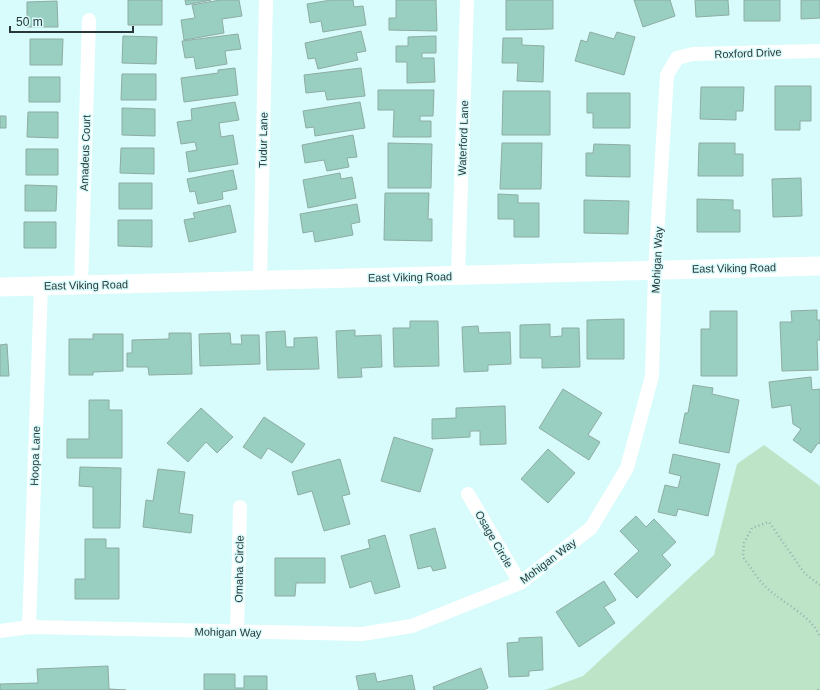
<svg xmlns="http://www.w3.org/2000/svg" width="820" height="690" font-family="Helvetica,sans-serif">
  <style>
    .green { fill: #bee4c7 }
    .building { fill: #99cfc0; stroke: #8eaca3 }
    .lines { fill: none; stroke-linecap: round; stroke-linejoin: round }
    .path { stroke: #96b1b1; stroke-width: 2.5; stroke-dasharray: 1 3; stroke-linecap: butt }
    .street { stroke: #fff; stroke-width: 14 }
    .secondary { stroke: #fff; stroke-width: 19 }
    .labels { text-anchor: middle; dominant-baseline: central; stroke-width: 3; stroke-linejoin: round; paint-order: stroke }
    .street-label { font-size: 11px; fill: #2a3738; stroke: #d8fbfb }
  </style>
  <rect width="100%" height="100%" fill="#d8fbfb"/>
  <path class="green" d="M764 445 820 486V690H545L583 676 714 555 737 464Z"/>
  <path class="building" d="M128 0H162V25H128Z
    M185 0H211L186 5Z
    M220 0H239L242 16 222 19 224 33 184 40 181 20 195 18 192 5Z
    M331 0H353L354 7 363 6 366 25 323 32 321 21 310 23 307 4Z
    M396 0H436L437 31 389 30V18H396Z
    M506 0H553V29L506 30Z
    M634 0H670L675 16 643 27Z
    M695 0H728L729 15 696 17Z
    M744 0H780V21H744Z
    M801 0H820V18L801 19Z
    M57 1 58 27H27V2Z
    M361 31 366 51 356 53 358 60 318 69 315 58 308 59 305 43Z
    M590 32 614 39 617 32 635 37 624 75 575 61 581 40 587 42Z
    M238 34 241 49 225 51 227 64 196 69 194 57 185 58 182 41Z
    M123 36 157 37 156 64 122 63Z
    M436 36V53H422V58H434L435 82 407 83V62H396V46H408V37Z
    M503 38H522V45L544 46 543 82 517 81 518 63H502Z
    M30 39H63L62 65H30Z
    M235 68 238 95 184 102 181 78 218 73V70Z
    M361 68 365 96 327 100 325 91 306 93 304 75Z
    M122 74H156V100H121Z
    M29 77H60V102H29Z
    M775 86H811V121H800V130H775Z
    M701 87H744L743 111H736V120L700 119Z
    M378 90H434L433 116H420V121H431V137H393L394 110H378Z
    M503 91H550V135H502Z
    M587 93H630V128H593V113H587Z
    M235 102 239 120 219 123 221 137 233 135 238 164 189 172 186 152 197 150 195 142 181 144 177 122 192 120 191 109Z
    M360 102 365 128 315 136 314 127 306 128 303 111Z
    M122 108 155 109V136L122 135Z
    M28 112H58V138L27 137Z
    M0 116H6V128H0Z
    M353 135 357 157 347 158 349 167 327 171 324 160 305 163 302 145Z
    M388 143 432 144 431 188H388Z
    M502 143H542L541 189H500Z
    M699 143H735V154H743V176H698Z
    M594 144 630 145V177L586 176V153H593Z
    M121 148H154V174L120 173Z
    M26 149H58V175H26Z
    M233 170 237 189 222 192 223 199 198 204 195 191 190 192 187 179Z
    M340 173 341 179 352 177 356 198 308 208 303 180Z
    M801 178 802 216 773 217 772 179Z
    M119 183H152V209H119Z
    M25 185 57 186 56 211H25Z
    M385 193H429L428 219H432V241L384 240Z
    M498 194 518 195V203H539V237H514V219H498Z
    M697 199 733 200V210H740V232H697Z
    M584 200 629 201 628 234 584 233Z
    M357 204 360 222 351 224 353 235 315 242 313 231 303 233 300 214Z
    M230 205 236 232 189 242 184 220 195 218 193 213Z
    M118 220H152V247L118 246Z
    M24 222H56V248H24Z
    M817 310V320H820V340H817L818 370 782 371 780 322H792L791 311Z
    M710 311H737V376H701V329H710Z
    M624 319V359H587V320Z
    M410 321H438L439 366 394 367 393 328H410Z
    M550 324V337L562 336V328H579L580 367 542 368V358H520V325Z
    M478 326 479 333 510 332 511 364 488 365V371L464 372 462 327Z
    M355 330V336L381 335 382 367 361 368 362 377 338 378 336 331Z
    M285 331 286 347H294V338L317 337 319 369 267 370 266 332Z
    M169 333H191L192 374 149 375 148 367H127V353H132V340L169 339Z
    M230 333 231 344H242L241 335H259L260 364 200 366 199 334Z
    M93 334H123V371L93 372V375H69V339H93Z
    M7 344 9 376H0V345Z
    M811 377 812 390 820 389V444L818 443 811 453 793 440 801 429 793 424 791 405 772 408 769 382Z
    M693 385 713 388 712 394 739 400 729 453 679 443 685 413H688Z
    M563 389 602 413 588 435 600 442 589 460 539 428Z
    M89 400H109V410H122V458H67V439H89Z
    M505 406 506 444 480 445V431H470V437L432 439V419L456 418V408Z
    M201 408 233 437 217 453 206 442 188 462 167 443Z
    M264 417 305 444 292 463 268 448 261 459 243 447Z
    M394 437 433 449 420 492 381 481Z
    M548 449 575 473 548 503 521 479Z
    M673 454 720 464 708 516 678 509 676 516 658 512 665 485 678 488 681 476 669 473Z
    M340 459 350 494 342 496 350 524 324 531 312 491 298 495 292 472Z
    M80 467 121 468 120 528H93V487L79 486Z
    M158 469 185 472 179 513 193 515 191 533 143 527 146 500 153 501Z
    M636 516 646 527 654 519 676 542 662 555 671 565 637 598 614 574 639 551 620 531Z
    M435 528 446 568 433 571 431 566 418 569 410 535Z
    M385 535 400 587 375 594 371 581 350 588 341 556 370 548 368 540Z
    M85 539H106V548H119V599H75V579H85Z
    M275 558H325V583H296L295 596H275Z
    M604 581 616 600 604 607 615 623 579 647 556 612Z
    M542 637 543 670 529 671V676L509 677 507 643 519 642V638Z
    M108 666 109 689 126 690H0V684L38 683 37 669Z
    M481 668 488 688 484 690H434L433 687Z
    M375 673 377 682 412 675 415 690H359L356 676Z
    M204 674H235V688H244V676H267V690H204Z"/>
  <g class="lines">
    <path class="path" d="M820 585 805 574 769 522 752 528 744 543 743 557C751 568 758 580 768 589 783 603 815 618 820 638
      M818 690 820 687"/>
    <path class="street" d="M458 276 467 0
      M260 280 266 0
      M81 285 89 20
      M468 494 520 583
      M29 627 41 286
      M0 631 29 627 362 634 412 626 520 583 591 528 627 468 652 376 655 270 667 75 677 58 693 54 820 51
      M237 632 240 507"/>
    <path class="secondary" d="M0 287 820 266"/>
  </g>
  <g class="labels">
    <g class="street-label">
      <text transform="translate(748 53) rotate(-2)">Roxford Drive</text>
      <text transform="translate(463 138) rotate(-88)">Waterford Lane</text>
      <text transform="translate(263 140) rotate(-89)">Tudur Lane</text>
      <text transform="translate(85 153) rotate(-88)">Amadeus Court</text>
      <text transform="translate(657 260) rotate(-87)">Mohigan Way</text>
      <text transform="translate(734 268) rotate(-1)">East Viking Road</text>
      <text transform="translate(410 277) rotate(-1)">East Viking Road</text>
      <text transform="translate(86 285) rotate(-1)">East Viking Road</text>
      <text transform="translate(35 456) rotate(-88)">Hoopa Lane</text>
      <text transform="translate(494 539) rotate(60)">Osage Circle</text>
      <text transform="translate(548 561) rotate(-37)">Mohigan Way</text>
      <text transform="translate(239 569) rotate(-89)">Omaha Circle</text>
      <text transform="translate(228 632) rotate(1)">Mohigan Way</text>
    </g>
  </g>
  <path d="M10 26v6h123v-6" fill="none" stroke="#2a3738" stroke-width="2"/>
  <text x="16" y="26" font-size="12" fill="#2a3738" stroke="#d8fbfb" stroke-width="3" paint-order="stroke">50 m</text>
</svg>
